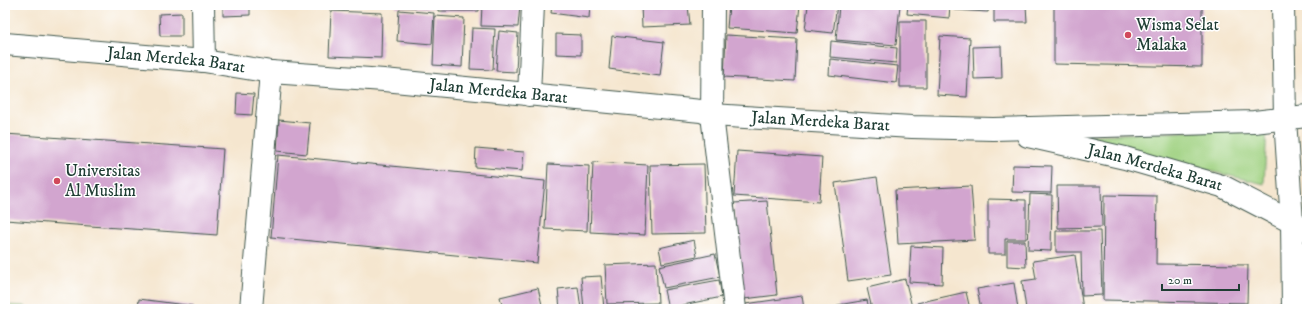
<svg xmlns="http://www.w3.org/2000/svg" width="1312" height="314" font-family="'IM FELL DW Pica',serif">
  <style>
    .green { fill: #a0d282; stroke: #60885b }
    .building { fill: #d2a5cf }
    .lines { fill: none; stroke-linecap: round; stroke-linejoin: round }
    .street-casing { stroke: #3f564b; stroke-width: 24 }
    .secondary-casing { stroke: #3f564b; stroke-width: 24 }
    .highway-casing { stroke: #3f564b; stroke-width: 24 }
    .street { stroke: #fff; stroke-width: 22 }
    .secondary { stroke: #fff; stroke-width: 22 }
    .highway { stroke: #fff; stroke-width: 22 }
    .poi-dot { fill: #d1495b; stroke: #fff; stroke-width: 1.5 }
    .labels { text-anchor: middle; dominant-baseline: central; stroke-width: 3; stroke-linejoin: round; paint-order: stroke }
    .poi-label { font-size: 17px; fill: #1f3d34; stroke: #fff; text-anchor: start }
    .street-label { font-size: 17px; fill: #1f3d34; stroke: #fff }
  </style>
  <rect width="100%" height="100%" fill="#fff"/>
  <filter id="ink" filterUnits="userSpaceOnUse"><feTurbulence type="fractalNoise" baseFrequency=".025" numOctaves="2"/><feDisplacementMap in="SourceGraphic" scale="8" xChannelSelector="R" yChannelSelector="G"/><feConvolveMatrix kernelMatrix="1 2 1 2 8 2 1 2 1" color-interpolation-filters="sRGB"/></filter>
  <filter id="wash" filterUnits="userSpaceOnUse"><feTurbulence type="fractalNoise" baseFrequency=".012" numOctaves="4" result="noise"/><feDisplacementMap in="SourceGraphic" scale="16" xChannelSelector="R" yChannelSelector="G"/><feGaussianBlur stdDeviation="0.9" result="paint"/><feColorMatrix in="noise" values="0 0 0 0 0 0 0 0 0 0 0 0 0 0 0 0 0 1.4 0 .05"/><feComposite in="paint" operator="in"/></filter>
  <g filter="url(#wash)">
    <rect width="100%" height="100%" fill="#f5e6cf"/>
    <path class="green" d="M1267 129 1264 184 1065 136Z
      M5 305 25 306 27 309H5Z"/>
    <g id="blocks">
      <path class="building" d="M223 5H250V15L223 16Z
        M396 5H434V8L396 7Z
        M438 5H479V11H438Z
        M482 5H520L518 27 481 26Z
        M552 5H590L589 18 551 13Z
        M688 5 690 25 642 27 641 6Z
        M729 5H800L797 33 727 28Z
        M808 5H837L833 33 805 30Z
        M839 5H900L896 45 836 40Z
        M908 5H950L949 18 907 14Z
        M954 5H989L988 12 954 10Z
        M994 5H1026L1027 22H994Z
        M1054 5H1202V67L1054 64Z
        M399 10 434 13 432 44 397 41Z
        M331 11 382 13 381 58 329 56Z
        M182 13V36H160L159 14Z
        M435 16 464 18 462 67 433 65Z
        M900 21H926V87H900Z
        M472 28 495 29 493 70 470 69Z
        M499 31 518 33 516 72 496 71Z
        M556 34 581 35V55L556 54Z
        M726 35 797 39 795 81 724 77Z
        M612 36 664 42 660 76 609 69Z
        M940 36 970 38 967 97 937 95Z
        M831 41 897 48 896 63 830 57Z
        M1001 46 1002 78 974 79 973 47Z
        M830 59 898 66 896 83 829 75Z
        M237 93 254 94 252 115 236 114Z
        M279 120 310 123 307 154 277 151Z
        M5 134 223 149 217 235 5 220Z
        M476 148 524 152 522 171 475 167Z
        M737 151 822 157 819 202 734 196Z
        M278 155 545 181 537 263 271 237Z
        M593 162 648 165 645 235 590 232Z
        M548 164 589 166 587 231 545 229Z
        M704 164 706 233 652 234 650 165Z
        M1013 165 1052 166 1051 193 1012 192Z
        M877 177 891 275 848 281 835 183Z
        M971 186 975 240 898 244 895 190Z
        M1057 186H1101L1102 227 1058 228Z
        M1030 194 1052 195 1051 251 1028 250Z
        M1104 195 1157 196 1156 264 1248 265 1247 303 1103 300Z
        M988 199 1026 200V239H1005V254H988Z
        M767 201 777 295 744 299 734 203Z
        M1056 231H1100L1102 295 1082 296 1081 252H1056Z
        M694 240 697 256 662 263 659 248Z
        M1007 241H1025L1026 267 1007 266Z
        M911 246 943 248 942 284 909 282Z
        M715 254 720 277 664 288 659 266Z
        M1075 255 1083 309H1026L1022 281 1036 279 1033 261Z
        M656 263 658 303 607 304 605 265Z
        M601 276 604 309H584L581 277Z
        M905 279 912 307 904 309H872L867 288Z
        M719 280 722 297 668 308 664 290Z
        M1014 283 1018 309H981L977 289Z
        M578 287 581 309H560L558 289Z
        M538 288 543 309H503L500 297Z
        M966 292 970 309H919L917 303Z
        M802 296 804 309H746L745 304Z
        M139 299 193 306V309H138Z
        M867 300 869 309H839L838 305Z"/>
    </g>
  </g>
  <g filter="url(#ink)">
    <use href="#blocks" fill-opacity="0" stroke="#3f564b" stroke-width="1"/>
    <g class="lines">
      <defs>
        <path id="street" d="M203 5 204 61
          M713 5 712 115 735 309
          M529 95 533 5
          M251 309 271 72"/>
        <g id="secondary">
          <path id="s1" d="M5 44 204 61 271 72 384 80 701 111 712 115 912 127 993 129 1254 122 1307 116"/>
          <path id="s2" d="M1028 136 1125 158 1222 186 1307 230"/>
        </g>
        <path id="highway" d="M1283 5 1285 119 1292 222 1293 309"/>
      </defs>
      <use href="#street" class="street-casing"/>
      <use href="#secondary" class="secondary-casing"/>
      <use href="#highway" class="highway-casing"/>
      <use href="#street" class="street"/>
      <use href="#secondary" class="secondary"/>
      <use href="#highway" class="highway"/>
    </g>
  </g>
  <g class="poi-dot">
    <circle cx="1128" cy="35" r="4"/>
    <circle cx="57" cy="181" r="4"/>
  </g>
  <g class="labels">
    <g class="poi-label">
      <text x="1136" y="25">Wisma Selat<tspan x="1136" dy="20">Malaka</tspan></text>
      <text x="65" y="171">Universitas<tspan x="65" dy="20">Al Muslim</tspan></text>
    </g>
    <g class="street-label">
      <text stroke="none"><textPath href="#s1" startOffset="172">Jalan Merdeka Barat</textPath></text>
      <text stroke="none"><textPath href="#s1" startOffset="496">Jalan Merdeka Barat</textPath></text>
      <text stroke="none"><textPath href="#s1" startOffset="820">Jalan Merdeka Barat</textPath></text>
      <text stroke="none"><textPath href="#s2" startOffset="131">Jalan Merdeka Barat</textPath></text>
    </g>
  </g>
  <rect width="1312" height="314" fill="none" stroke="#fff" stroke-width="20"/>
  <path d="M1162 284v6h77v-6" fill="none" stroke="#1f3d34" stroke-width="2"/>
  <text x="1168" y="284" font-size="12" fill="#1f3d34" stroke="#ffffff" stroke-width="3" paint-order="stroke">20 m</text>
</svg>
